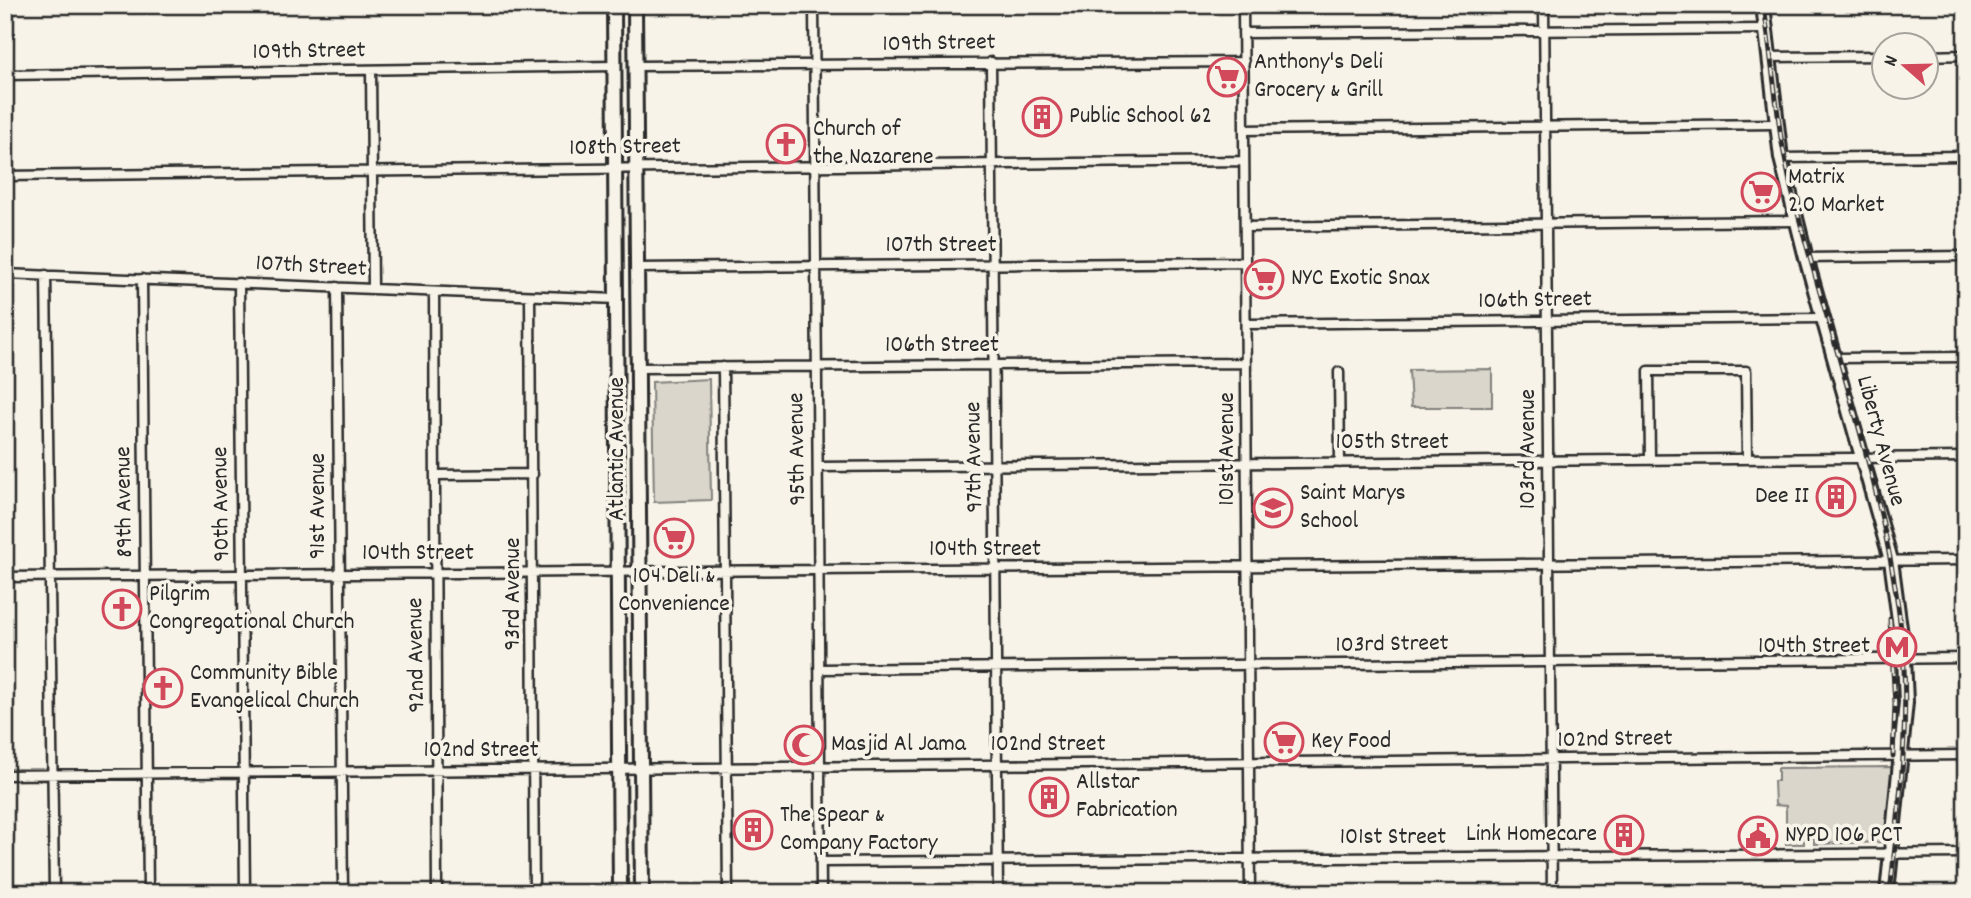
<svg xmlns="http://www.w3.org/2000/svg" width="1971" height="898" font-family="Dekko,sans-serif">
  <style>
    .green { fill: #dad6cc; stroke: #82807c; stroke-width: 2 }
    .lines { fill: none; stroke-linecap: round; stroke-linejoin: round }
    .street-casing { stroke: #2b2b2b; stroke-width: 13 }
    .secondary-casing { stroke: #2b2b2b; stroke-width: 18 }
    .primary-casing { stroke: #2b2b2b; stroke-width: 18 }
    .street { stroke: #f7f3e8; stroke-width: 8 }
    .secondary { stroke: #f7f3e8; stroke-width: 12 }
    .primary { stroke: #f7f3e8; stroke-width: 12 }
    .rail-casing { stroke: #2b2b2b; stroke-width: 5 }
    .rail { stroke: #f7f3e8; stroke-width: 2.5; stroke-dasharray: 8; stroke-linecap: butt }
    .labels { text-anchor: middle; dominant-baseline: central; stroke-width: 7; stroke-linejoin: round; paint-order: stroke }
    .street-label { font-size: 24px; fill: #2b2b2b; stroke: #f7f3e8 }
    .poi-label { font-size: 24px; fill: #2b2b2b; stroke: #f7f3e8; text-anchor: start }
  </style>
  <rect width="100%" height="100%" fill="#f7f3e8"/>
  <filter id="ink" filterUnits="userSpaceOnUse"><feTurbulence type="fractalNoise" baseFrequency=".0143" numOctaves="2"/><feDisplacementMap in="SourceGraphic" scale="14" xChannelSelector="R" yChannelSelector="G"/><feConvolveMatrix kernelMatrix="1 2 1 2 8 2 1 2 1" color-interpolation-filters="sRGB"/></filter>
  <g filter="url(#ink)">
    <path class="green" d="M1492 369V407H1411L1409 370Z
      M709 379 711 500 654 502 652 382Z
      M1892 767 1885 842 1814 844V838H1804V844H1786V806L1775 805 1774 781H1778V768Z"/>
    <g class="lines">
      <defs>
        <path id="street" d="M814 5 821 893
          M1243 5 1250 893
          M1544 5 1552 893
          M1243 33 1766 29
          M1926 56 1966 55
          M1769 57 1884 56
          M991 62 998 893
          M635 66 1244 62
          M371 70 373 289
          M5 75 614 66
          M1244 130 1776 124
          M1781 158 1966 156
          M5 176 1244 161
          M1245 227 1796 221
          M1806 258 1966 256
          M637 268 1245 262
          M5 274 616 299
          M46 275 54 893
          M142 279 148 893
          M239 283 245 893
          M337 287 343 893
          M434 292 437 893
          M530 296 534 893
          M1246 324 1824 318
          M1835 358 1966 357
          M723 367 728 893
          M638 368 1246 363
          M1339 372 1340 463
          M1650 460 1649 371H1746L1747 459
          M818 467 1966 457
          M435 475 533 474
          M5 577 1966 560
          M819 669 1966 658
          M5 775 1966 755
          M821 862 1966 853"/>
        <path id="secondary" d="M1763 5 1781 158 1806 258 1891 560 1904 658 1906 702 1887 893"/>
        <path id="primary" d="M614 5 620 893
          M635 5 642 893"/>
      </defs>
      <use href="#street" class="street-casing"/>
      <use href="#secondary" class="secondary-casing"/>
      <use href="#primary" class="primary-casing"/>
      <use href="#street" class="street"/>
      <use href="#secondary" class="secondary"/>
      <use href="#primary" class="primary"/>
      <defs>
        <path id="rail" d="M1764 5 1781 138 1791 187C1828 335 1887 489 1902 639 1910 724 1899 809 1890 893
          M1890 619 1895 704 1893 756"/>
      </defs>
      <use href="#rail" class="rail-casing"/>
      <use href="#rail" class="rail"/>
    </g>
  </g>
  <defs>
    <symbol id="supermarket-ring" viewBox="-11 -11 22 22"><circle r="9.5" fill="#f7f3e8" stroke="#d1495b" stroke-width="1.5"/><path d="M-6-5.5h2.5l.6 2H6L4.5 2H-2.5L-4.4-4H-6ZM-1.5 3.2a1.3 1.3 0 1 0 .1 0ZM3 3.2a1.3 1.3 0 1 0 .1 0Z" fill="#d1495b"/></symbol>
    <symbol id="building-ring" viewBox="-11 -11 22 22"><circle r="9.5" fill="#f7f3e8" stroke="#d1495b" stroke-width="1.5"/><path d="M-4-6H4V6H1V3H-1V6H-4ZM-2.5-4.3h1.7v1.8h-1.7ZM.8-4.3h1.7v1.8H.8ZM-2.5-1h1.7V.8h-1.7ZM.8-1h1.7V.8H.8Z" fill="#d1495b"/></symbol>
    <symbol id="church-ring" viewBox="-11 -11 22 22"><circle r="9.5" fill="#f7f3e8" stroke="#d1495b" stroke-width="1.5"/><path d="M-1.2-6h2.4v3.5h3.3v2.4h-3.3V6h-2.4V-.1h-3.3v-2.4h3.3Z" fill="#d1495b"/></symbol>
    <symbol id="school-ring" viewBox="-11 -11 22 22"><circle r="9.5" fill="#f7f3e8" stroke="#d1495b" stroke-width="1.5"/><path d="M0-5L7-2L0 1L-7-2ZM-4 1L0 2.5L4 1V4Q0 6-4 4Z" fill="#d1495b"/></symbol>
    <symbol id="metro-ring" viewBox="-11 -11 22 22"><circle r="9.5" fill="#f7f3e8" stroke="#d1495b" stroke-width="1.5"/><path d="M-5.5 5V-5H-3L0 0L3-5H5.5V5H3V-.5L0 4L-3-.5V5Z" fill="#d1495b"/></symbol>
    <symbol id="mosque-ring" viewBox="-11 -11 22 22"><circle r="9.5" fill="#f7f3e8" stroke="#d1495b" stroke-width="1.5"/><path d="M3.5-4.9A6 6 0 1 0 3.5 4.9A5 5 0 1 1 3.5-4.9Z" fill="#d1495b"/></symbol>
    <symbol id="civic-ring" viewBox="-11 -11 22 22"><circle r="9.5" fill="#f7f3e8" stroke="#d1495b" stroke-width="1.5"/><path d="M-.6-6.5H3V-4.5H.6V-3L4-1V1h2V6H-6V1h2V-1L-.6-3ZM-1.2 2.5V6h2.4V2.5Z" fill="#d1495b"/></symbol>
  </defs>
  <g fill-rule="evenodd">
    <use href="#supermarket-ring" x="1205" y="55" width="44" height="44"/>
    <use href="#building-ring" x="1020" y="95" width="44" height="44"/>
    <use href="#church-ring" x="764" y="122" width="44" height="44"/>
    <use href="#supermarket-ring" x="1739" y="170" width="44" height="44"/>
    <use href="#supermarket-ring" x="1242" y="257" width="44" height="44"/>
    <use href="#building-ring" x="1814" y="475" width="44" height="44"/>
    <use href="#school-ring" x="1251" y="486" width="44" height="44"/>
    <use href="#supermarket-ring" x="652" y="516" width="44" height="44"/>
    <use href="#church-ring" x="100" y="587" width="44" height="44"/>
    <use href="#metro-ring" x="1875" y="625" width="44" height="44"/>
    <use href="#church-ring" x="141" y="666" width="44" height="44"/>
    <use href="#supermarket-ring" x="1262" y="720" width="44" height="44"/>
    <use href="#mosque-ring" x="782" y="723" width="44" height="44"/>
    <use href="#building-ring" x="1027" y="775" width="44" height="44"/>
    <use href="#building-ring" x="731" y="808" width="44" height="44"/>
    <use href="#building-ring" x="1602" y="813" width="44" height="44"/>
    <use href="#civic-ring" x="1736" y="814" width="44" height="44"/>
  </g>
  <g class="labels">
    <g class="street-label">
      <text transform="translate(939 44) rotate(-1)">109th Street</text>
      <text transform="translate(309 52) rotate(-1)">109th Street</text>
      <text transform="translate(625 148) rotate(-1)">108th Street</text>
      <text x="941" y="246">107th Street</text>
      <text transform="translate(311 267) rotate(3)">107th Street</text>
      <text transform="translate(1535 301) rotate(-1)">106th Street</text>
      <text x="942" y="346">106th Street</text>
      <text transform="translate(1880 441) rotate(75)">Liberty Avenue</text>
      <text x="1392" y="443">105th Street</text>
      <text transform="translate(618 449) rotate(-90)">Atlantic Avenue</text>
      <text transform="translate(798 449) rotate(-91)">95th Avenue</text>
      <text transform="translate(1228 449) rotate(-90)">101st Avenue</text>
      <text transform="translate(1529 449) rotate(-90)">103rd Avenue</text>
      <text transform="translate(975 457) rotate(-91)">97th Avenue</text>
      <text transform="translate(125 502) rotate(-91)">89th Avenue</text>
      <text transform="translate(222 504) rotate(-91)">90th Avenue</text>
      <text transform="translate(319 506) rotate(-90)">91st Avenue</text>
      <text x="985" y="550">104th Street</text>
      <text x="418" y="554">104th Street</text>
      <text transform="translate(514 594) rotate(-90)">93rd Avenue</text>
      <text transform="translate(1392 645) rotate(-1)">103rd Street</text>
      <text transform="translate(417 655) rotate(-91)">92nd Avenue</text>
      <text transform="translate(1615 740) rotate(-1)">102nd Street</text>
      <text x="1048" y="745">102nd Street</text>
      <text x="481" y="751">102nd Street</text>
      <text x="1393" y="838">101st Street</text>
    </g>
    <g class="poi-label">
      <text x="1254" y="63">Anthony's Deli<tspan x="1254" dy="28">Grocery &amp; Grill</tspan></text>
      <text x="1069" y="117">Public School 62</text>
      <text x="813" y="130">Church of<tspan x="813" dy="28">the Nazarene</tspan></text>
      <text x="1788" y="178">Matrix<tspan x="1788" dy="28">2.0 Market</tspan></text>
      <text x="1291" y="279">NYC Exotic Snax</text>
      <text x="1300" y="494">Saint Marys<tspan x="1300" dy="28">School</tspan></text>
      <text x="1809" y="497" text-anchor="end">Dee II</text>
      <text x="674" y="577" text-anchor="middle">104 Deli &amp;<tspan x="674" dy="28">Convenience</tspan></text>
      <text x="149" y="595">Pilgrim<tspan x="149" dy="28">Congregational Church</tspan></text>
      <text x="1870" y="647" text-anchor="end">104th Street</text>
      <text x="190" y="674">Community Bible<tspan x="190" dy="28">Evangelical Church</tspan></text>
      <text x="1311" y="742">Key Food</text>
      <text x="831" y="745">Masjid Al Jama</text>
      <text x="1076" y="783">Allstar<tspan x="1076" dy="28">Fabrication</tspan></text>
      <text x="780" y="816">The Spear &amp;<tspan x="780" dy="28">Company Factory</tspan></text>
      <text x="1597" y="835" text-anchor="end">Link Homecare</text>
      <text x="1785" y="836">NYPD 106 PCT</text>
    </g>
  </g>
  <rect width="1971" height="898" fill="none" stroke="#f7f3e8" stroke-width="28"/>
  <rect x="14" y="14" width="1943" height="870" fill="none" stroke="#2b2b2b" stroke-width="2.5" filter="url(#ink)"/>
  <g transform="translate(1905 66) rotate(290)"><circle r="33" fill="#f7f3e8" stroke="#a5a39c" stroke-width="2"/>
  <path d="M0-5L12 26L0 18L-12 26Z" fill="#d1495b"/>
  <text y="-10" font-size="19" font-weight="bold" text-anchor="middle" fill="#2b2b2b">N</text>
  </g>
</svg>
